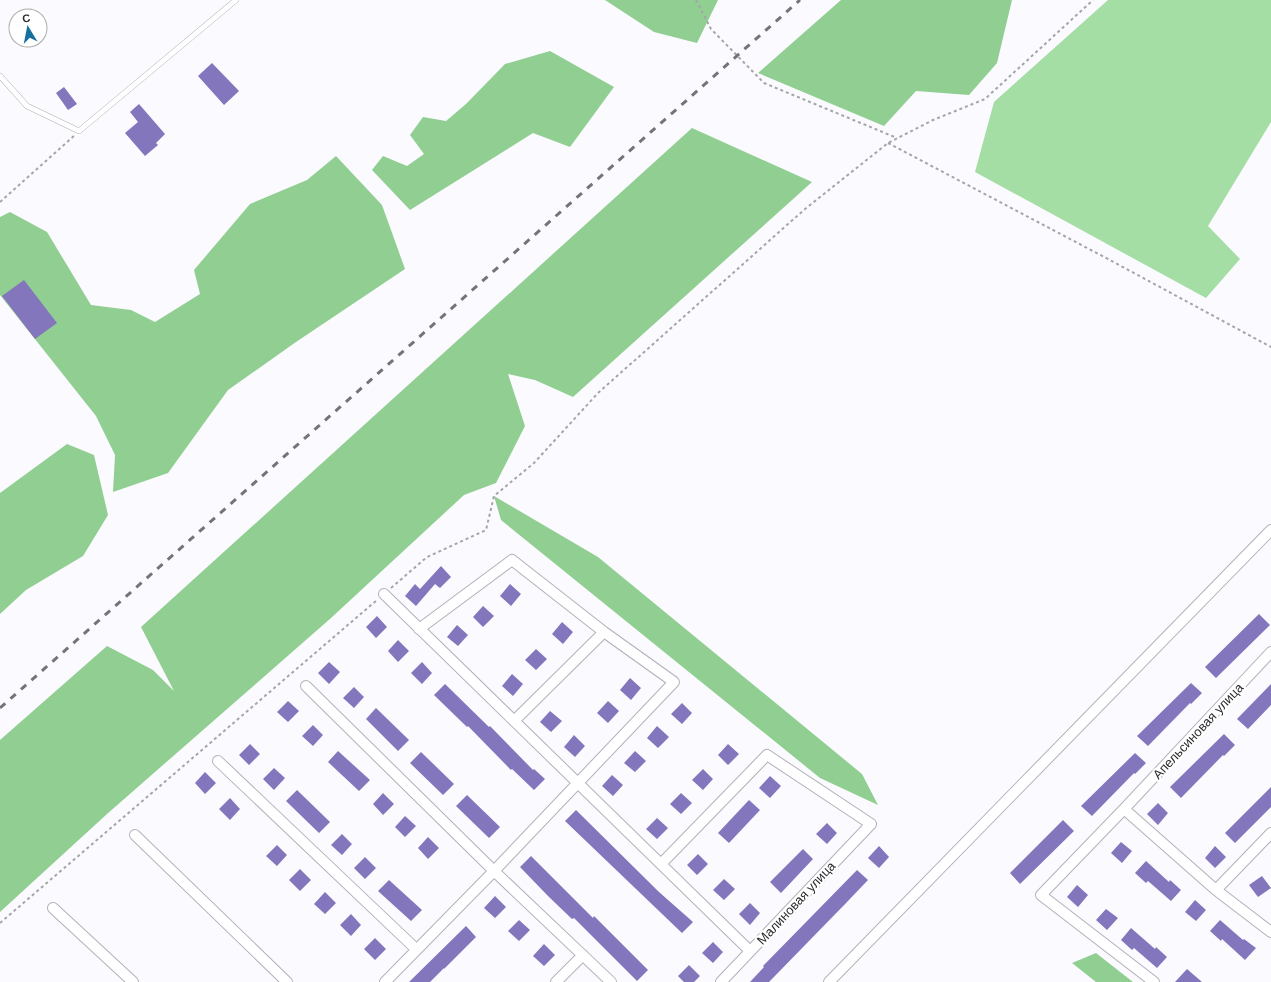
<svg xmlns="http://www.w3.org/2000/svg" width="1271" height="982" font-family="Helvetica,sans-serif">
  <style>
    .green { fill: #a4dea5 }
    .forest { fill: #91ce92 }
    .building { fill: #8376bc }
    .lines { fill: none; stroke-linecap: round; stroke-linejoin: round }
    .service-casing { stroke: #b2b1ba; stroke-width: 6 }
    .minor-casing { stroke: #b2b1ba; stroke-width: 12 }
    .path { stroke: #a5a5a8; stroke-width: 2; stroke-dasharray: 3 3; stroke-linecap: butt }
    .service { stroke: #fff; stroke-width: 5 }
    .minor { stroke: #fff; stroke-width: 10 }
    .rail { stroke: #747477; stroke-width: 3; stroke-dasharray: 7 7; stroke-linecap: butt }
    .labels { text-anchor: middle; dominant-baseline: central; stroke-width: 4; stroke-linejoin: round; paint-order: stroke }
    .street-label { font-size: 13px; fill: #2c2c2f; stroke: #fff }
  </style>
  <rect width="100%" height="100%" fill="#fbfafe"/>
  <path class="green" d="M1108 0H1271V122L1208 226 1240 259 1206 298 975 172 994 102Z"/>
  <path class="forest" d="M605 0H718L697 43 654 32Z
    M841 0H1012L997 63 969 95 916 91 884 126 758 73Z
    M550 51 614 87 570 147 533 133 410 210 372 170 383 156 407 166 424 154 410 135 423 117 446 121 466 104 505 64Z
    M692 128 812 182 573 397 535 380 508 374 525 426 496 483 464 495 331 618 107 814 0 912V740L107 646 153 670 174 691 141 627Z
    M336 156 382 205 405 269 296 342 228 390 168 473 113 492 115 455 96 416 0 295V217L10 212 47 232 91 305 131 310 155 322 200 294 194 270 250 204 307 180Z
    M67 444 94 455 108 515 83 556 26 590 0 614V493Z
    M494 496 598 557 862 774 878 805 820 778 501 520Z
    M1096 953 1133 982H1096L1072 963Z"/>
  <path class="building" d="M212 63 239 91 224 105 198 76Z
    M64 87 77 104 68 110 56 93Z
    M139 104 165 134 156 143 158 145 145 156 125 133 138 122 130 112Z
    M24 280 57 323 35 339 2 296Z
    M441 566 451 577 440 588 435 584 416 606 405 596 415 584 420 589Z
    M510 584 521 594 511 606 500 596Z
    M483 606 494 616 483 627 473 617Z
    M1259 614 1270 625 1216 678 1205 667Z
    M377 616 387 627 376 638 366 627Z
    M562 622 573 632 563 644 552 634Z
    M457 625 468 635 458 646 447 637Z
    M398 640 409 651 398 662 388 651Z
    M536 649 547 659 536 670 525 660Z
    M329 662 340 672 329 684 318 673Z
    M422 662 432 673 422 684 411 673Z
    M512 674 523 684 513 696 502 686Z
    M630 678 641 688 631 700 620 690Z
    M1191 683 1202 693 1191 704 1190 703 1148 746 1137 736Z
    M445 684 489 727 490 726 533 770 534 769 545 779 534 790 512 769 511 770 468 726 467 727 434 695Z
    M1271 684V705L1248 729 1237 719Z
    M354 687 364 697 354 708 343 698Z
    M288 701 299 711 288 722 277 712Z
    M608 701 619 711 608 723 597 713Z
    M682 703 692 713 682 724 671 714Z
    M376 708 409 740 398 751 366 719Z
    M550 711 562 721 551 732 540 722Z
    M313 725 323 735 313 746 302 736Z
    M657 726 669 737 658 748 647 738Z
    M1224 734 1235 745 1224 756 1223 755 1181 798 1170 787Z
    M574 735 585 746 575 757 564 747Z
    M250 744 260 754 249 765 239 755Z
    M728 744 739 754 728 765 718 755Z
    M338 751 370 780 359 791 328 762Z
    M635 751 646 761 635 772 624 763Z
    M421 752 454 784 443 795 410 763Z
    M1135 753 1146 763 1135 774 1134 773 1092 816 1081 806Z
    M274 768 285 778 274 790 263 779Z
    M703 769 713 779 703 790 692 780Z
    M205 772 216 783 205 794 195 783Z
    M612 775 623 785 613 796 602 786Z
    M770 776 781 786 770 798 759 788Z
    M1271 787V807L1235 843 1225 833Z
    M297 790 330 822 319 833 286 801Z
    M383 793 394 804 383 815 373 804Z
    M681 793 692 803 681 814 670 804Z
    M467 795 500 827 489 838 456 806Z
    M230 798 240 809 230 820 219 809Z
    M749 800 760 810 729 843 718 833Z
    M1158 803 1168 813 1158 825 1147 814Z
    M576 810 659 892 693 922 682 933 565 821Z
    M405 816 416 826 405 837 395 827Z
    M657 818 668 828 657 839 646 829Z
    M1063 820 1074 831 1020 884 1010 873Z
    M827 823 837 833 827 844 816 834Z
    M342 834 352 844 342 855 331 845Z
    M428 837 439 848 428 859 418 848Z
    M1121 842 1132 851 1122 863 1111 853Z
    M277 845 287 855 277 866 266 856Z
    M879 846 889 857 879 868 868 858Z
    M1215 846 1226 857 1215 868 1205 858Z
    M803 849 813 859 781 893 770 882Z
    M698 854 708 864 697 875 687 865Z
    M531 856 593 918 594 916 648 970 637 981 574 918 572 919 548 896 520 867Z
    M365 857 376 868 365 879 354 868Z
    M1146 861 1169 882 1170 880 1181 890 1171 901 1148 881 1146 883 1135 873Z
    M300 869 311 880 300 891 289 880Z
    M857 870 868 880 847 902 769 982H750L764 967 763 966Z
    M1262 876 1271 888 1258 897 1249 885Z
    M724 879 735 889 724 900 713 890Z
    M389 880 422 910 411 921 378 891Z
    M1077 885 1088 895 1078 907 1067 897Z
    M325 892 336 903 325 914 314 904Z
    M495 896 506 907 495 918 484 908Z
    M1195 900 1206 910 1196 921 1185 912Z
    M750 903 760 913 750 925 739 914Z
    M1106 909 1118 918 1107 930 1096 920Z
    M351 914 361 925 351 936 340 925Z
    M519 920 530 930 519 941 508 931Z
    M1220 920 1243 940 1244 939 1256 948 1245 960 1222 939 1221 941 1210 931Z
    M466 926 476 937 444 969V968L430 982H409Z
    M1131 928 1155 949 1156 947 1167 957 1157 968 1134 948 1132 950 1121 940Z
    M375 938 386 949 375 960 364 949Z
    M713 942 723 952 713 963 702 953Z
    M544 944 555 955 544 966 533 956Z
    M689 965 700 976 694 982H684L678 976Z
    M1187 969 1202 982H1175Z"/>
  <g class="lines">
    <defs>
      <path id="service" d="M0 76 27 106 79 131 236 0"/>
      <path id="minor" d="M384 594 750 951
        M306 686 494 871 611 982
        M514 721 604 632
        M218 761 416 949
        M1124 809 1216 890 1271 932
        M135 835 287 982
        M661 864 767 755 871 824 721 982
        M1216 890 1271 833
        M53 908 133 982
        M385 982 494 871 674 682 604 632 512 560 419 629
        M556 982 583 955
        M829 982 1271 530
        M1154 982 1041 895 1124 809 1271 652"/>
    </defs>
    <use href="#service" class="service-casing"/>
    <use href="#minor" class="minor-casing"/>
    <path class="path" d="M696 0 711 29 764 83 897 138
      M888 143 1108 259 1271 347
      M0 202 74 136
      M391 588 427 557 486 530 494 496 534 463 598 393 805 209 888 143 933 120 985 99 1093 0
      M0 923 377 600"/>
    <use href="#service" class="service"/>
    <use href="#minor" class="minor"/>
    <path class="rail" d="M0 708 800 0"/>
  </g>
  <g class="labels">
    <g class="street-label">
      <text transform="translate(1198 731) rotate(-47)">Апельсиновая улица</text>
      <text transform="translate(796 903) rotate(-47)">Малиновая улица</text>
    </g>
  </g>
  <g transform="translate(28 28) rotate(350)"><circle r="19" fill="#ffffff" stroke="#ababac"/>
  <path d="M0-3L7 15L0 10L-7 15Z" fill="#16709f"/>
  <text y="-6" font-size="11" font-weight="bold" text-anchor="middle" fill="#2c2c2f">С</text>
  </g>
</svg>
